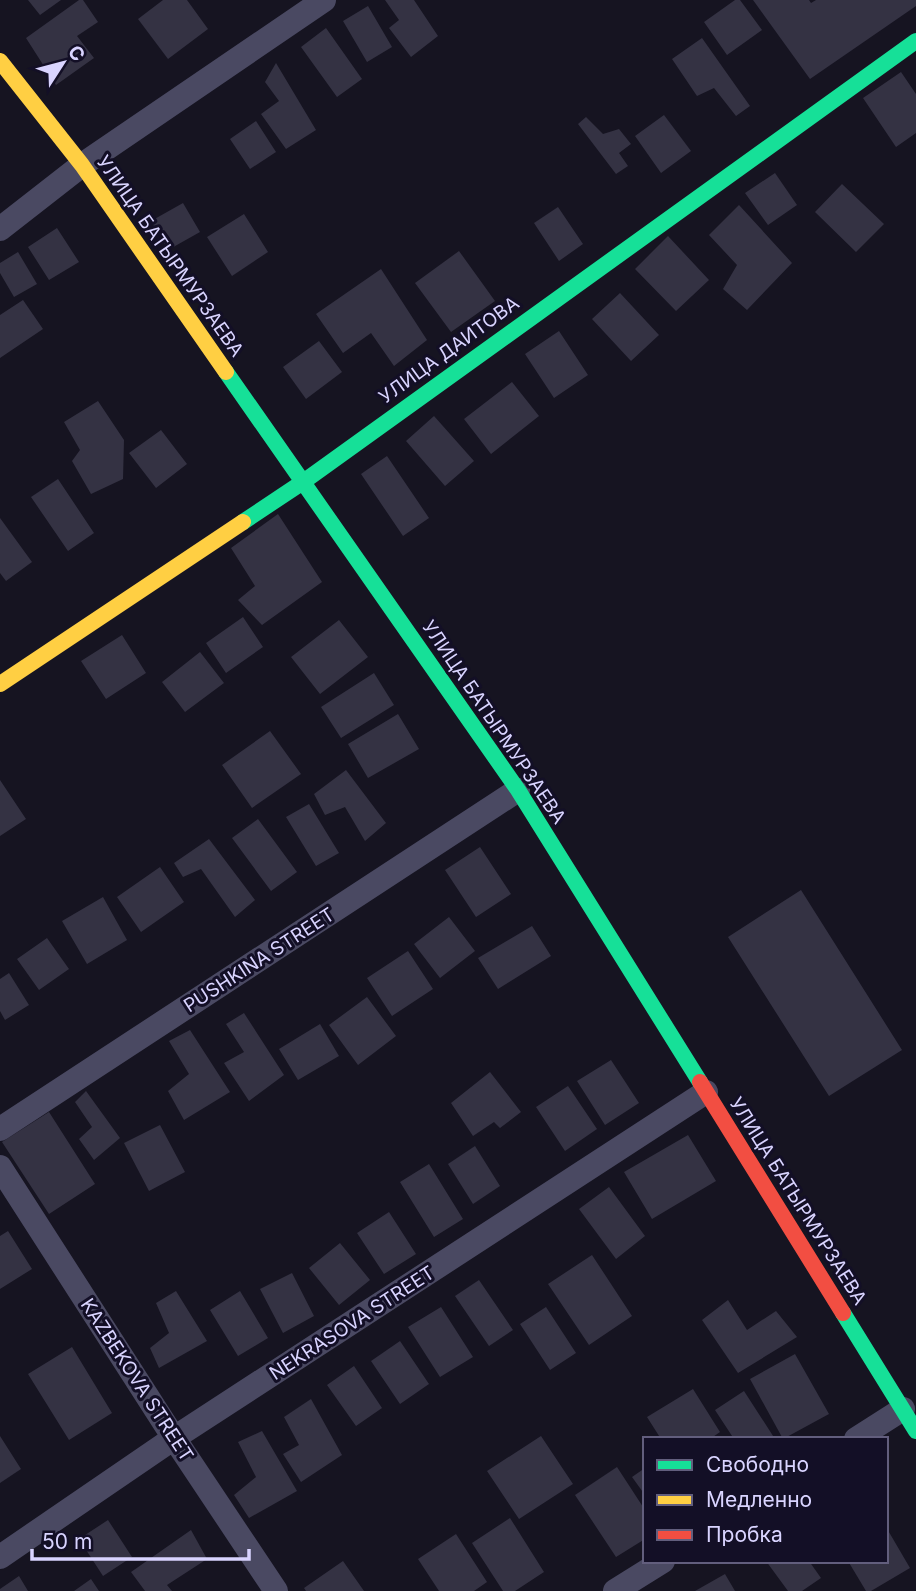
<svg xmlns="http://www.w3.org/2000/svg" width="916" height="1591" font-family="Inter,sans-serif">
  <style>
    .building { fill: #343243 }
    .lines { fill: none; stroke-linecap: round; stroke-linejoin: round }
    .street { stroke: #4a4962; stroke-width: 24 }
    .fast { stroke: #16e098; stroke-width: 16 }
    .slow { stroke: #ffcf43; stroke-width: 16 }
    .jam { stroke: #f24e42; stroke-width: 16 }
    .labels { text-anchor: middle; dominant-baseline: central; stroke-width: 6; stroke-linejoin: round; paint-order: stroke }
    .street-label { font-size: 19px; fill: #d9d4ff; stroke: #130f26 }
  </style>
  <rect width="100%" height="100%" fill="#161421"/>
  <path class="building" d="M28 0H61L40 15Z
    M79 0H83L98 22 77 36 94 58 56 85 26 38Z
    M163 0H187L208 29 168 59 138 19Z
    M385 0H414L438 36 411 57 389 28 399 20Z
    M735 0H740L762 30 727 55 704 22Z
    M753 0H809L811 3 816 0H916V6L810 79Z
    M368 6 392 47 367 62 343 21Z
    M326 28 362 79 337 97 301 47Z
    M702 38 750 106 736 116 714 88 697 96 672 59Z
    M276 63 316 130 286 149 261 114 279 101 265 82Z
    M901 72 916 94V133L896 147 863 98Z
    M664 115 691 151 661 173 635 136Z
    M586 117 603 134 619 129 631 144 619 153 628 166 616 174 578 124Z
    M256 121 276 152 250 169 230 139Z
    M775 173 797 205 768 225 745 193Z
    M842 184 884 224 856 252 815 212Z
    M183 203 200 232 168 250 151 221Z
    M739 205 792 263 747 310 723 289 737 265 709 235Z
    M558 207 583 244 559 261 534 223Z
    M244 214 268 252 232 276 207 237Z
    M57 228 79 262 49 280 28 247Z
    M668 236 709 280 676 311 635 269Z
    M459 251 495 301 451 332 415 283Z
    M18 252 37 284 14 297 0 273V263Z
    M381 269 427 340 394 366 371 333 343 353 316 314Z
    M620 293 659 335 631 361 592 319Z
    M23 300 43 329 0 358V315Z
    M559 331 588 375 554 398 525 354Z
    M319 341 342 372 306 399 283 367Z
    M512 382 539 416 491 454 464 419Z
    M98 401 124 440 123 479 91 494 72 461 80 450 64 422Z
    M434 416 474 461 445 486 406 441Z
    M161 430 187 464 156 488 129 453Z
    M387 456 429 518 403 536 361 474Z
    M58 479 94 533 68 551 31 497Z
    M278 514 322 582 262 625 238 600 255 586 231 548Z
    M0 518 32 562 6 581 0 573Z
    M243 617 263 647 226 673 206 643Z
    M339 620 368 657 320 694 291 657Z
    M122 635 146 673 106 699 81 661Z
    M200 652 224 683 185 712 162 682Z
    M374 673 394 705 341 738 321 707Z
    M398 714 419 749 368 778 348 744Z
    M270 731 301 774 252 808 222 765Z
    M346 770 386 823 365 841 345 807 325 815 314 794Z
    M0 780 26 819 0 836Z
    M309 804 339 853 316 866 286 817Z
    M258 819 297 872 271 891 232 838Z
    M209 839 255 900 235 917 201 869 183 877 174 863Z
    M480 847 511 894 476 917 445 870Z
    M160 867 184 902 141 932 117 897Z
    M801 890 902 1050 829 1096 728 937Z
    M103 897 127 940 87 964 62 921Z
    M449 917 475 951 440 978 414 944Z
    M532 926 551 956 498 989 478 958Z
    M47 938 69 969 39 990 17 959Z
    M408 951 433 989 392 1016 367 978Z
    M9 973 29 1005 5 1020 0 1011V979Z
    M367 997 396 1036 358 1065 329 1025Z
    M244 1013 284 1075 249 1101 224 1063 244 1052 226 1024Z
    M320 1024 339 1056 298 1080 279 1049Z
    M190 1030 230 1092 184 1120 168 1091 189 1074 169 1041Z
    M611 1060 639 1103 605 1125 577 1081Z
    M490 1072 521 1112 500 1128 494 1122 473 1136 451 1103Z
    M568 1086 597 1129 565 1151 536 1107Z
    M86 1091 120 1138 94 1160 79 1139 92 1127 75 1102Z
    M49 1112 95 1184 49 1214 2 1142Z
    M160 1125 185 1172 149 1191 124 1143Z
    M688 1135 716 1181 652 1219 624 1172Z
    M475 1146 500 1186 473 1204 448 1164Z
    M429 1164 463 1219 434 1237 400 1182Z
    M609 1187 645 1236 616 1259 579 1209Z
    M389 1212 416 1254 384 1274 357 1233Z
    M8 1231 32 1269 0 1289V1236Z
    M340 1243 370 1280 339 1305 309 1268Z
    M592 1255 632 1316 589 1345 548 1284Z
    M292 1273 314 1316 283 1333 260 1289Z
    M479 1280 513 1330 489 1346 455 1296Z
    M176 1291 207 1341 159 1368 150 1348 169 1333 156 1303Z
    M240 1291 268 1338 238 1356 210 1310Z
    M728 1300 747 1330 776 1311 797 1337 738 1373 702 1320Z
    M441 1307 473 1357 440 1377 408 1327Z
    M546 1307 576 1353 550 1370 520 1324Z
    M400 1341 429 1384 400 1404 371 1361Z
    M72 1347 112 1413 69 1440 28 1374Z
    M795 1354 829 1414 783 1439 750 1379Z
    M354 1366 382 1408 356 1426 327 1385Z
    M693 1389 720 1432 710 1439H661L647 1417Z
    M744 1391 775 1439H734L715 1410Z
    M311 1399 342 1455 301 1482 283 1454 299 1445 284 1417Z
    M262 1431 297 1491 249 1518 234 1495 256 1477 238 1442Z
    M0 1436 21 1469 0 1483Z
    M541 1436 573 1484 519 1519 487 1471Z
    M617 1467 645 1510V1539L616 1557 575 1495Z
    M645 1468V1495L632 1477Z
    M510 1518 544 1572 515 1591H503L472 1543Z
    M108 1520 132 1557 103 1576 79 1539Z
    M886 1527 910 1568 871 1591H866L848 1561H886Z
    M191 1530 207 1559 167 1585 172 1591H145L131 1572Z
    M456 1534 487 1582 474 1591H439L418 1559Z
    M343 1561 364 1591H306L304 1588Z
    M766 1561H809L821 1578 802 1591H788Z
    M725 1574 735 1591H695Z
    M19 1576 28 1591H0V1589Z
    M91 1579 99 1591H74Z"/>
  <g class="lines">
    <path class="street" d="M0 229 82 165 324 0
      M0 1129 518 790
      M0 1167 174 1438 276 1591
      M856 1439 903 1409
      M0 1557 174 1438 706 1092
      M615 1591 663 1561"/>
    <path class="fast" d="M226 372 518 790 700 1082
      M243 522 303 482 916 41
      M843 1313 916 1431"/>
    <path class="slow" d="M0 61 82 165 226 372
      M0 684 243 522"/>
    <path class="jam" d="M700 1082 843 1313"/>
  </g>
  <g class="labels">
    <g class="street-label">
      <text transform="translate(170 256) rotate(55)">УЛИЦА БАТЫРМУРЗАЕВА</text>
      <text transform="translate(449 350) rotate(-36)">УЛИЦА ДАИТОВА</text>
      <text transform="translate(494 722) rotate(56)">УЛИЦА БАТЫРМУРЗАЕВА</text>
      <text transform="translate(259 960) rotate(-33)">PUSHKINA STREET</text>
      <text transform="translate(798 1201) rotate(58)">УЛИЦА БАТЫРМУРЗАЕВА</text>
      <text transform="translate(352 1323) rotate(-33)">NEKRASOVA STREET</text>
      <text transform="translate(137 1380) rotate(57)">KAZBEKOVA STREET</text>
    </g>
  </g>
  <rect x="643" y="1437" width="245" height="126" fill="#130f26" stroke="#625e7d" stroke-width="2"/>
  <rect x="657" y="1460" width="35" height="10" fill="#16e098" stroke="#625e7d" stroke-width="2"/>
  <text x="706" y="1472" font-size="21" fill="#d9d4ff">Свободно</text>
  <rect x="657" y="1495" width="35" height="10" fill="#ffcf43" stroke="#625e7d" stroke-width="2"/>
  <text x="706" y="1507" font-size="21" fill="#d9d4ff">Медленно</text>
  <rect x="657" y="1530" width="35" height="10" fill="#f24e42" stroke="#625e7d" stroke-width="2"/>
  <text x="706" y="1542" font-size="21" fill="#d9d4ff">Пробка</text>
  <g transform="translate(63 63) rotate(54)" stroke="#130f26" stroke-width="5" paint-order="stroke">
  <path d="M0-5L12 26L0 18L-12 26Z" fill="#d9d4ff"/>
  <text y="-10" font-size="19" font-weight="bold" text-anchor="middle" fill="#d9d4ff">С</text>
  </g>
  <path d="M32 1549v10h217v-10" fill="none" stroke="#d9d4ff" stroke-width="3.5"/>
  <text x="42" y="1549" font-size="21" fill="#d9d4ff" stroke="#130f26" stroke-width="5" paint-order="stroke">50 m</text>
</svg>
